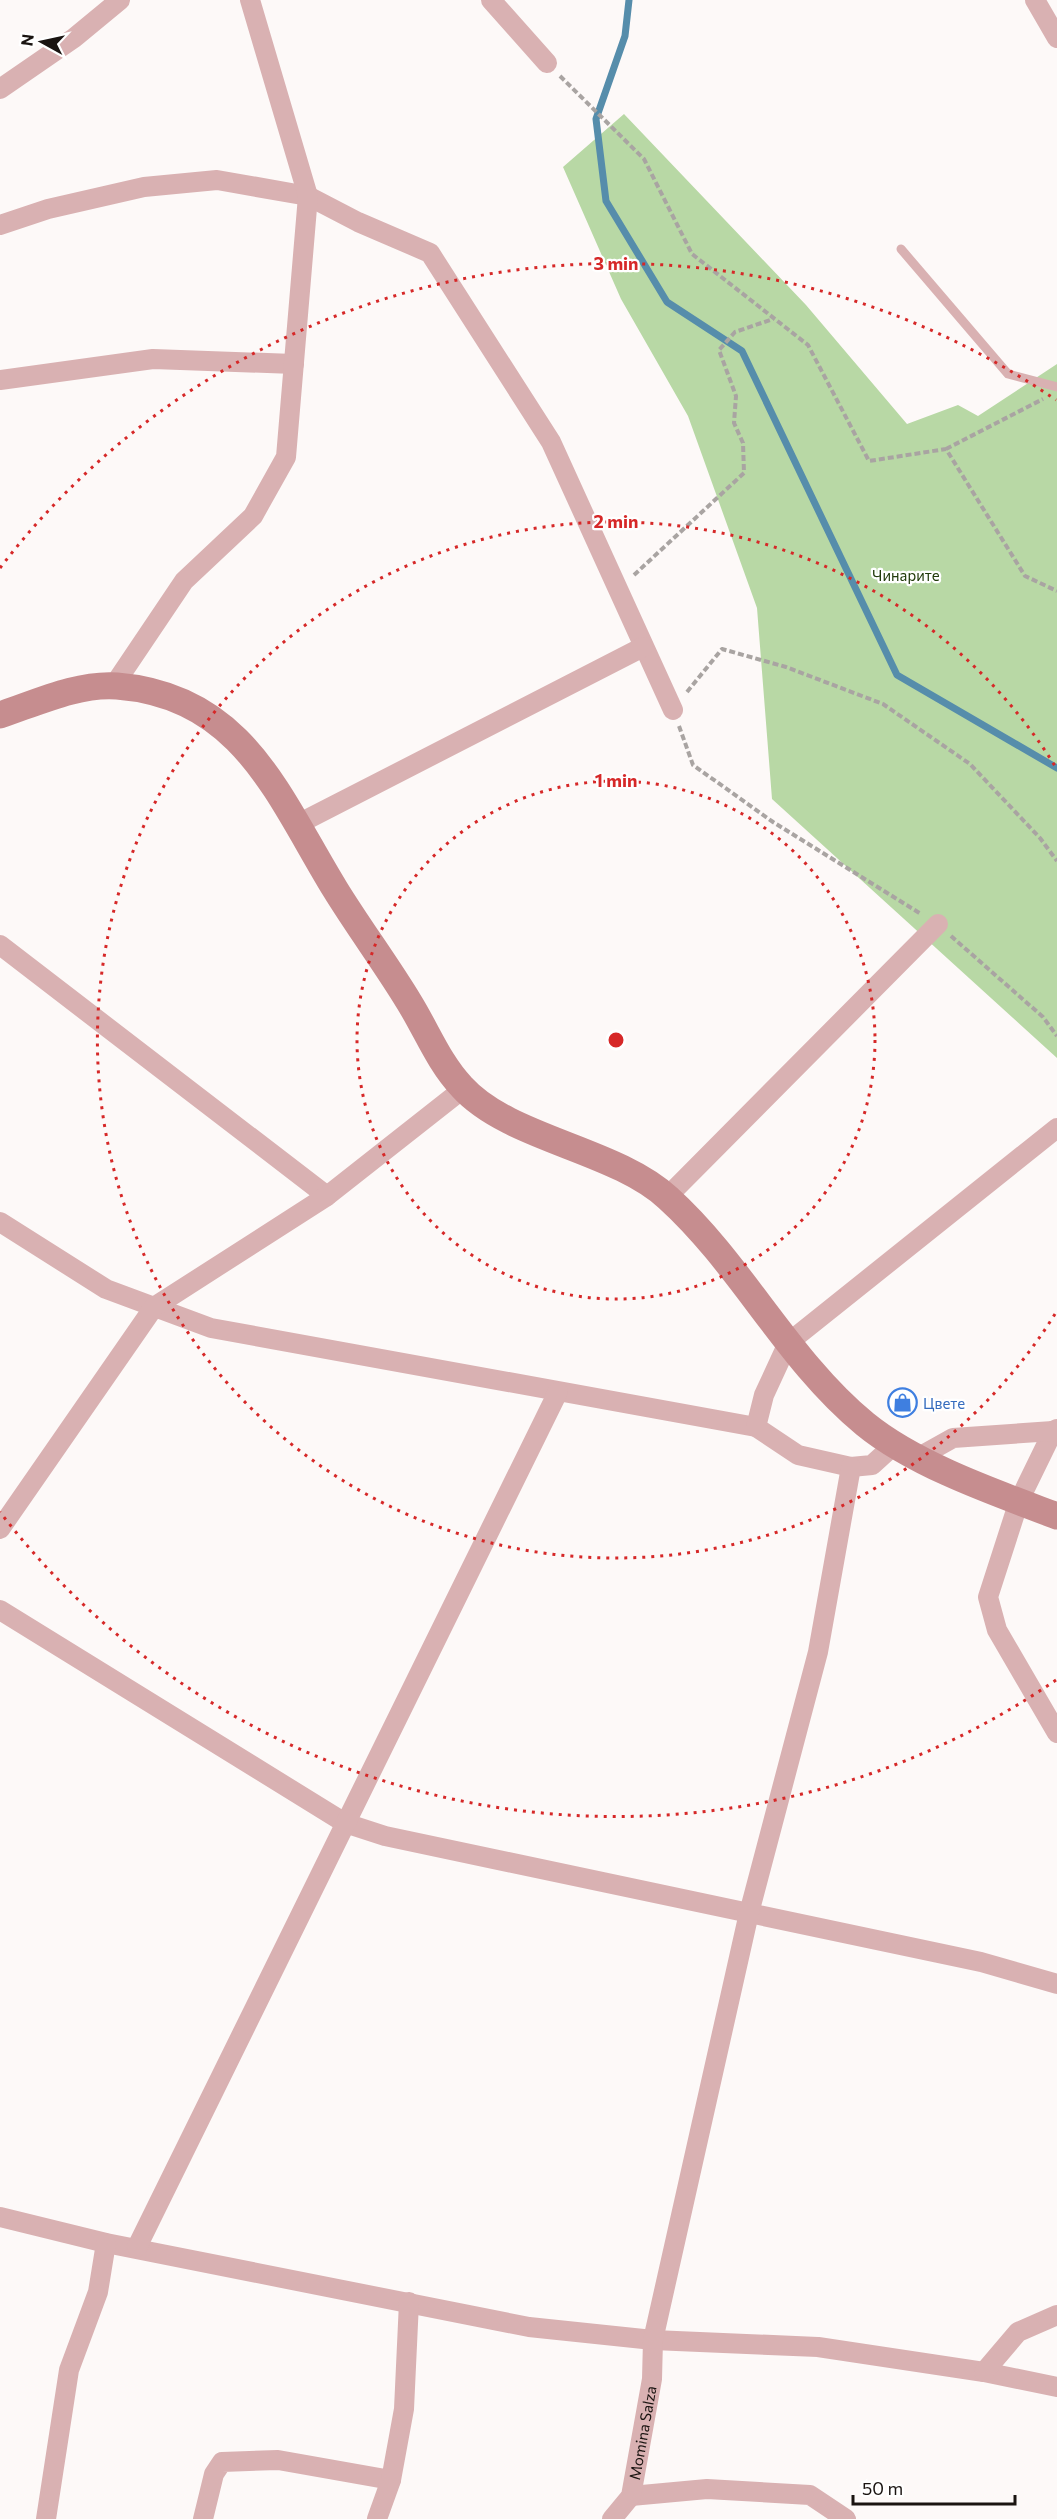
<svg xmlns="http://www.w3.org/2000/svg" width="1057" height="2519" font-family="Commissioner,sans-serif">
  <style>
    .green { fill: #b8d8a5 }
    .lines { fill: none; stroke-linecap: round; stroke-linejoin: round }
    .stream { stroke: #568dab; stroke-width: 7 }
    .path { stroke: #a9a4a2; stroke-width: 4; stroke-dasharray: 6 3; stroke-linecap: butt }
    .lane { stroke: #d9b1b2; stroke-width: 9 }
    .street { stroke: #d9b1b2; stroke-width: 20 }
    .secondary { stroke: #c68d8f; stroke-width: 27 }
    .ring { fill: none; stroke: #d62828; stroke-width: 3; stroke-dasharray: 3 6 }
    .labels { text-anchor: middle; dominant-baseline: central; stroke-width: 4.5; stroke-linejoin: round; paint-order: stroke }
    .park-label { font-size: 15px; fill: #213b0b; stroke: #fff }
    .shop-label { font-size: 15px; fill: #366cbe; stroke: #fff; text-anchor: start }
    .street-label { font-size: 15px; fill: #1a1411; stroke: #fff }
    .centre { fill: #d62828; stroke: #fff; stroke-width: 3 }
    .ring-label { font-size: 18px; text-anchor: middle; font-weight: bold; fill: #d62828; stroke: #fff; stroke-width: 4.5; stroke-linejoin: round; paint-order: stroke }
  </style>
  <rect width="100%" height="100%" fill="#fdf9f8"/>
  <path class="green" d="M624 114 806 305 907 424 958 405 978 416 1057 364V1058L772 799 757 608 688 416 621 299 563 167Z"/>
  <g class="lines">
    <path class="stream" d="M629 0 625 36 596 119 606 201 667 302 742 351 897 675 1057 768"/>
    <path class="path" d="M560 76 644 159 692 254 808 345 869 461 946 449 1025 576 1057 591
      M946 449 1043 399
      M634 575 744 473 743 443 734 423 736 396 719 350 735 332 773 319
      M687 692 722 649 786 667 883 704 970 764 1040 838 1057 861
      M679 726 693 765 773 822 921 914
      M951 936 1043 1017 1057 1036"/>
    <path class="lane" d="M901 249 1008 374 1057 387"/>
    <g class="street">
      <path d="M491 0 547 63"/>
      <path d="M1035 0 1057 38"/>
      <path d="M0 89 74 38 120 0"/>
      <path d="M0 225 48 209 144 187 217 180 308 196 358 222 430 253 551 442 673 710"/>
      <path d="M0 380 153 359 294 364"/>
      <path d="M114 685 184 581 253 516 286 457 308 196 250 0"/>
      <path d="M298 824 643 647"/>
      <path d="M0 945 327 1196"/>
      <path d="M667 1197 938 924"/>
      <path d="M0 1222 106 1289 211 1328 756 1427"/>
      <path d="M1057 1429 1053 1431 1019 1501 988 1597 997 1630 1057 1733"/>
      <path d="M894 1445 872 1465 851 1467 798 1455 756 1427 764 1395 788 1343 1057 1128"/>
      <path d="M919 1457 953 1438 1053 1431"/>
      <path d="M0 1529 154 1307 327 1196 463 1089"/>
      <path d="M0 1610 345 1823 385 1836 981 1962 1057 1984"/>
      <path d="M0 2217 106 2243 529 2327 653 2340 818 2347 984 2372 1057 2387"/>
      <path d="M137 2247 558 1392"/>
      <path d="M984 2372 1018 2332 1057 2315"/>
      <path d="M631 2496 707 2489 810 2495 846 2519"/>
      <path d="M46 2519 69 2370 98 2292 106 2243"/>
      <path d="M203 2519 214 2474 222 2462 278 2460 391 2480"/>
      <path d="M377 2519 391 2480 404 2409 409 2302"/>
      <path id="s1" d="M612 2519 631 2496 652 2379 653 2340 749 1913 818 1652 851 1467"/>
    </g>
    <path class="secondary" d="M0 715C36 703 78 683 117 686 243 696 278 796 335 889 359 928 386 964 409 1002 427 1031 439 1063 462 1087 509 1139 615 1149 668 1198 742 1265 787 1360 865 1424 915 1465 996 1493 1057 1516"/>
  </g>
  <g class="ring">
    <circle cx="616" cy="1040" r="259"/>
    <path d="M1055 1314A518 518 0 1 1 1055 766"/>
    <path d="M1056 1680A776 776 0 0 1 0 1512M0 568A776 776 0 0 1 1056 400"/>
  </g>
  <defs>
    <symbol id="shop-ring" viewBox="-11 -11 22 22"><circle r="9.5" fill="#fff" stroke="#3f7fe0" stroke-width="1.5"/><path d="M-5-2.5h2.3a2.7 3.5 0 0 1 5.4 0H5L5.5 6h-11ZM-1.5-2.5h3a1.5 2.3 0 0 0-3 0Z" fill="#3f7fe0"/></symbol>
  </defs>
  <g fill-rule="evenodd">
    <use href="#shop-ring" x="886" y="1386" width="33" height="33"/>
  </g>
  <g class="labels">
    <g class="park-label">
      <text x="906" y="575">Чинарите</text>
    </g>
    <g class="shop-label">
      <text x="923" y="1403">Цвете</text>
    </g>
    <g class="street-label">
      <text stroke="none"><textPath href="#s1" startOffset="94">Momina Salza</textPath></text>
    </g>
  </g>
  <circle cx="616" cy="1040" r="9" class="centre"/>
  <g class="ring-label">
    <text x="616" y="270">3 min</text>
    <text x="616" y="528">2 min</text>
    <text x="616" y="787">1 min</text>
  </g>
  <g transform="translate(42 42) rotate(278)" stroke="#ffffff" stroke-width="4.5" paint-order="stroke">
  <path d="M0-4.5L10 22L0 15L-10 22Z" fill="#1a1411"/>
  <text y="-9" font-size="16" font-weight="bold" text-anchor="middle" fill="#1a1411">N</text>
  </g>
  <path d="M853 2495v9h162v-9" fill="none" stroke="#1a1411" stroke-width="3"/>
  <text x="862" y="2495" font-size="18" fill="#1a1411" stroke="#ffffff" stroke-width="4.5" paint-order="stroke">50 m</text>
</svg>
